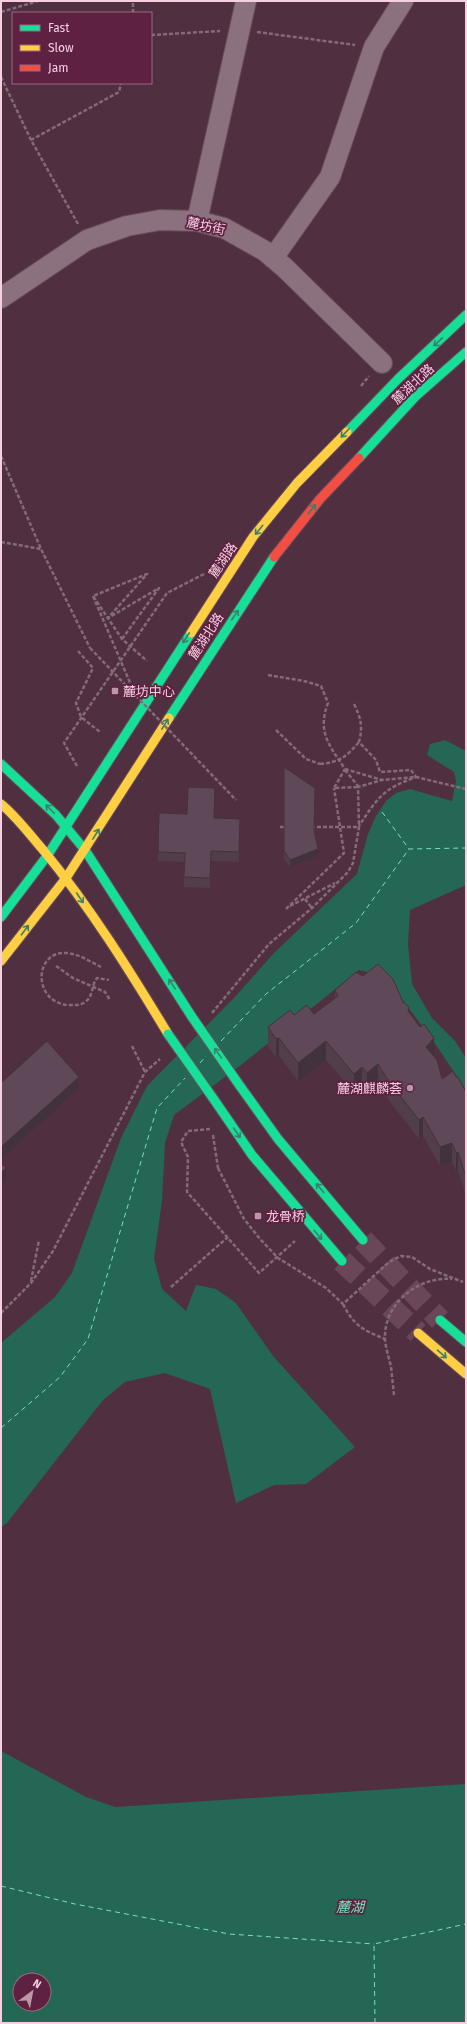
<svg xmlns="http://www.w3.org/2000/svg" width="467" height="2024" font-family="'Fira Sans','Noto Sans SC',sans-serif">
  <style>
    .water { fill: #256755; fill-rule: evenodd }
    .lines { fill: none; stroke-linecap: round; stroke-linejoin: round }
    .ferry { stroke: #76e1be; stroke-width: 1; stroke-dasharray: 5 4; stroke-linecap: butt }
    .secondary-tunnel { stroke: #694759; stroke-width: 22; stroke-dasharray: 22 11; stroke-linecap: butt }
    .street-casing { stroke: #694c5c; stroke-width: 22 }
    .fast-casing { stroke: #694c5c; stroke-width: 11 }
    .slow-casing { stroke: #694c5c; stroke-width: 11 }
    .jam-casing { stroke: #694c5c; stroke-width: 11 }
    .path { stroke: #846b78; stroke-width: 2.5; stroke-dasharray: 4 2; stroke-linecap: butt }
    .street { stroke: #8b707d; stroke-width: 20 }
    .fast { stroke: #16e098; stroke-width: 9 }
    .slow { stroke: #ffcf43; stroke-width: 9 }
    .jam { stroke: #f24e42; stroke-width: 9 }
    .fast-bridge-casing { stroke: #694c5c; stroke-width: 11; stroke-linecap: butt }
    .path-bridge { stroke: #846b78; stroke-width: 2.5; stroke-dasharray: 4 2; stroke-linecap: butt }
    .fast-bridge { stroke: #16e098; stroke-width: 9 }
    .wall { fill: #523e4b }
    .shaded-wall { fill: #42323d }
    .building { fill: #5f4857; stroke: #42323d }
    .oneway { stroke: #3a806d }
    .poi-dot { fill: #bc97a8; stroke: #5e2142; stroke-width: 1.5 }
    .labels { text-anchor: middle; dominant-baseline: central; stroke-width: 3.5; stroke-linejoin: round; paint-order: stroke }
    .street-label { font-size: 13px; fill: #f6cfe0; stroke: #5e2142 }
    .poi-label { font-size: 13px; fill: #f6cfe0; stroke: #5e2142; text-anchor: start }
    .water-label { font-size: 14px; font-style: italic; fill: #76e1be; stroke: #5e2142 }
  </style>
  <rect width="100%" height="100%" fill="#502f41"/>
  <path class="water" d="M445 740 466 751V885L410 910 408 944 412 984 432 1018 455 1041 466 1058V1090L432 1039 404 1002 380 975 359 970 241 1065 174 1115 165 1143 162 1201 154 1259 162 1289 186 1311 196 1285 216 1289 236 1303 273 1356 355 1447 306 1484 274 1485 236 1503 210 1389 165 1373 125 1382 103 1400 7 1523 1 1527V1343L55 1297 72 1273 121 1138 147 1086 234 998 274 953 357 874 368 834 376 816 386 801 396 793 410 789 452 801 456 781 454 772 427 755 430 744Z
    M1 1751 86 1797 115 1807 466 1784V2023H1ZM20 1980H44V2004H20Z"/>
  <g class="lines">
    <path class="ferry" d="M382 812 409 849 466 848
      M221 1041 266 994 356 923 409 849
      M200 1063 206 1056
      M1 1428 60 1377 88 1339 157 1108 185 1078
      M1 1886 75 1904 229 1934 374 1944
      M375 2023 374 1944 466 1924"/>
    <path class="secondary-tunnel" d="M363 1240 440 1320
      M342 1261 418 1333"/>
    <defs>
      <path id="street" d="M197 221 246 1
        M273 258 330 177 374 47 403 1
        M1 298 87 240 127 226 160 220 197 221 224 228 265 251 284 267 382 363"/>
      <path id="fast" d="M347 432 398 379 466 315
        M359 458 415 397 466 352
        M169 718 274 557
        M1 764 56 815 85 850 192 1017
        M1 917 47 856 191 633
        M240 1086 278 1139 363 1240
        M215 1101 252 1155 342 1261
        M440 1320 466 1342"/>
      <path id="slow" d="M191 633 253 537 297 483 347 432
        M1 804C17 817 30 835 44 851 90 907 130 971 168 1034
        M1 961 66 878 169 718
        M418 1333 466 1374"/>
      <path id="jam" d="M274 557 320 499 359 458"/>
    </defs>
    <use href="#street" class="street-casing"/>
    <use href="#fast" class="fast-casing"/>
    <use href="#slow" class="slow-casing"/>
    <use href="#jam" class="jam-casing"/>
    <path class="path" d="M1 12 38 1
      M133 13V1
      M257 32 355 45
      M151 35 220 31
      M1 77 31 140
      M78 224 31 140 119 92 121 83
      M361 386 369 376
      M1 456 41 549 90 648
      M1 542 41 549
      M122 639 159 588 108 618 147 574 93 596 122 639 147 661
      M78 651 93 668 76 703 81 717 100 732
      M268 675 304 681 321 686 328 703C317 732 329 745 345 769L334 788 358 787
      M354 704C361 718 363 727 359 742L376 760 380 772 411 770 416 777C383 789 378 797 359 826
      M276 730 306 759 320 764
      M77 766 64 743 167 593 204 574
      M345 769 382 780
      M345 770 358 786
      M280 827H286
      M311 827H359
      M305 899 312 908
      M290 906 335 883
      M286 909 344 853 334 788
      M56 966 73 978 105 992 110 1000
      M101 967C91 962 79 954 67 953 34 950 32 1002 68 1005 74 1005 80 1006 85 1002 94 996 91 985 97 978L109 980
      M212 1013 269 944 312 908 348 872 353 863 359 827 358 787 382 780 416 777 466 789
      M132 1046 145 1072
      M210 1129 188 1131 181 1142 188 1157 187 1192 259 1273 295 1241
      M213 1135 218 1168
      M31 1281 39 1240
      M171 1287 228 1237
      M343 1304C354 1326 363 1330 385 1339
      M1 1313 31 1283 53 1251 145 1072 160 1059"/>
    <use href="#street" class="street"/>
    <use href="#fast" class="fast"/>
    <use href="#slow" class="slow"/>
    <use href="#jam" class="jam"/>
    <defs>
      <path id="fast-bridge" d="M192 1017 240 1086
        M168 1034 215 1101"/>
    </defs>
    <use href="#fast-bridge" class="fast-bridge-casing"/>
    <path class="path-bridge" d="M93 596 134 692
      M90 648 236 800
      M320 764C340 762 346 757 359 742
      M218 1168 244 1219 260 1239 278 1258 326 1288 343 1304 389 1262 401 1256 412 1257 430 1269 463 1282
      M394 1395C393 1386 392 1376 391 1367 389 1358 386 1349 385 1340 383 1303 419 1276 452 1279"/>
    <use href="#fast-bridge" class="fast-bridge"/>
  </g>
  <path class="wall" d="M284 767 315 830 318 856 290 867 284 858Z
    M215 797 214 818 240 828 239 862 211 861 210 888 184 887V862L158 861V852L187 814Z
    M335 990 403 1002 434 1056 442 1079 456 1077 466 1092V1192L465 1193 458 1171H456L452 1162 440 1166 423 1136 419 1139 390 1102 378 1083 367 1092 362 1086 354 1092 326 1060 298 1081 279 1056 276 1058 268 1046V1027L294 1015 314 1014 335 998Z"/>
  <path class="shaded-wall" d="M318 849V856L290 867V860Z
    M279 1038V1056L276 1058V1039Z
    M434 1038V1057L426 1047Z
    M326 1041V1060L298 1081V1063Z
    M378 1064V1083L367 1092V1073Z
    M362 1067V1086L354 1092V1074Z
    M79 1077V1088L1 1159V1147Z
    M423 1117V1136L419 1139V1120Z
    M452 1143V1162L440 1166V1147Z
    M458 1152V1171H456V1153Z
    M6 1168V1180L1 1184V1173Z"/>
  <path class="building" d="M284 767 315 788 314 830 318 849 290 860 284 851Z
    M188 787 215 788 214 818 240 819 239 852 211 851 210 878 184 877 185 853 158 852 159 813 187 814Z
    M378 964 393 979 403 1002 409 1007 408 1011 420 1027 424 1024 434 1038 426 1047 437 1060 442 1079 453 1071 456 1077H458L466 1092V1174H465L458 1152 456 1153 452 1143 440 1147 423 1117 419 1120 390 1083 378 1064 367 1073 362 1067 354 1074 326 1041 298 1063 279 1038 276 1039 268 1027 290 1010 294 1015 307 1005 314 1014 338 996 335 990 356 972 363 976Z
    M47 1041 79 1077 1 1147V1083Z
    M1 1163 6 1168 1 1173Z"/>
  <defs><path id="oneway-shaft" d="M-6 0H5M1.5-3L5.5 0L1.5 3" fill="none" stroke-width="1.6" stroke-linecap="round" stroke-linejoin="round"/></defs>
  <g class="oneway">
    <use href="#oneway-shaft" transform="translate(438 342) rotate(137)"/>
    <use href="#oneway-shaft" transform="translate(345 433) rotate(134)"/>
    <use href="#oneway-shaft" transform="translate(312 509) rotate(-52)"/>
    <use href="#oneway-shaft" transform="translate(259 530) rotate(129)"/>
    <use href="#oneway-shaft" transform="translate(235 615) rotate(-56)"/>
    <use href="#oneway-shaft" transform="translate(186 638) rotate(123)"/>
    <use href="#oneway-shaft" transform="translate(165 724) rotate(-58)"/>
    <use href="#oneway-shaft" transform="translate(50 809) rotate(-135)"/>
    <use href="#oneway-shaft" transform="translate(96 834) rotate(-58)"/>
    <use href="#oneway-shaft" transform="translate(80 898) rotate(56)"/>
    <use href="#oneway-shaft" transform="translate(25 930) rotate(-53)"/>
    <use href="#oneway-shaft" transform="translate(172 984) rotate(-123)"/>
    <use href="#oneway-shaft" transform="translate(218 1053) rotate(-125)"/>
    <use href="#oneway-shaft" transform="translate(237 1133) rotate(56)"/>
    <use href="#oneway-shaft" transform="translate(320 1188) rotate(-130)"/>
    <use href="#oneway-shaft" transform="translate(318 1235) rotate(49)"/>
    <use href="#oneway-shaft" transform="translate(442 1354) rotate(41)"/>
  </g>
  <g class="poi-dot">
    <rect x="111" y="687" width="8" height="8" rx="2"/>
    <circle cx="410" cy="1088" r="4"/>
    <rect x="254" y="1212" width="8" height="8" rx="2"/>
  </g>
  <g class="labels">
    <g class="street-label">
      <text transform="translate(206 226) rotate(12)">麓坊街</text>
      <text transform="translate(413 384) rotate(-43)">麓湖北路</text>
      <text transform="translate(223 560) rotate(-56)">麓湖路</text>
      <text transform="translate(206 636) rotate(-57)">麓湖北路</text>
    </g>
    <g class="poi-label">
      <text x="123" y="691">麓坊中心</text>
      <text x="402" y="1088" text-anchor="end">麓湖麒麟荟</text>
      <text x="266" y="1216">龙骨桥</text>
    </g>
    <g class="water-label">
      <text x="350" y="1907">麓湖</text>
    </g>
  </g>
  <rect width="467" height="2024" fill="none" stroke="#f6cfe0" stroke-width="4"/>
  <rect x="12" y="12" width="140" height="72" fill="#5e2142" stroke="#9b6781"/>
  <rect x="20" y="25" width="20" height="6" fill="#16e098" stroke="#9b6781"/>
  <text x="48" y="32" font-size="12" fill="#f6cfe0">Fast</text>
  <rect x="20" y="45" width="20" height="6" fill="#ffcf43" stroke="#9b6781"/>
  <text x="48" y="52" font-size="12" fill="#f6cfe0">Slow</text>
  <rect x="20" y="65" width="20" height="6" fill="#f24e42" stroke="#9b6781"/>
  <text x="48" y="72" font-size="12" fill="#f6cfe0">Jam</text>
  <g transform="translate(32 1992) rotate(32)"><circle r="19" fill="#5e2142" stroke="#9b6781"/>
  <path d="M0-3L7 15L0 10L-7 15Z" fill="#bc97a8"/>
  <text y="-6" font-size="11" font-weight="bold" text-anchor="middle" fill="#f6cfe0">N</text>
  </g>
</svg>
